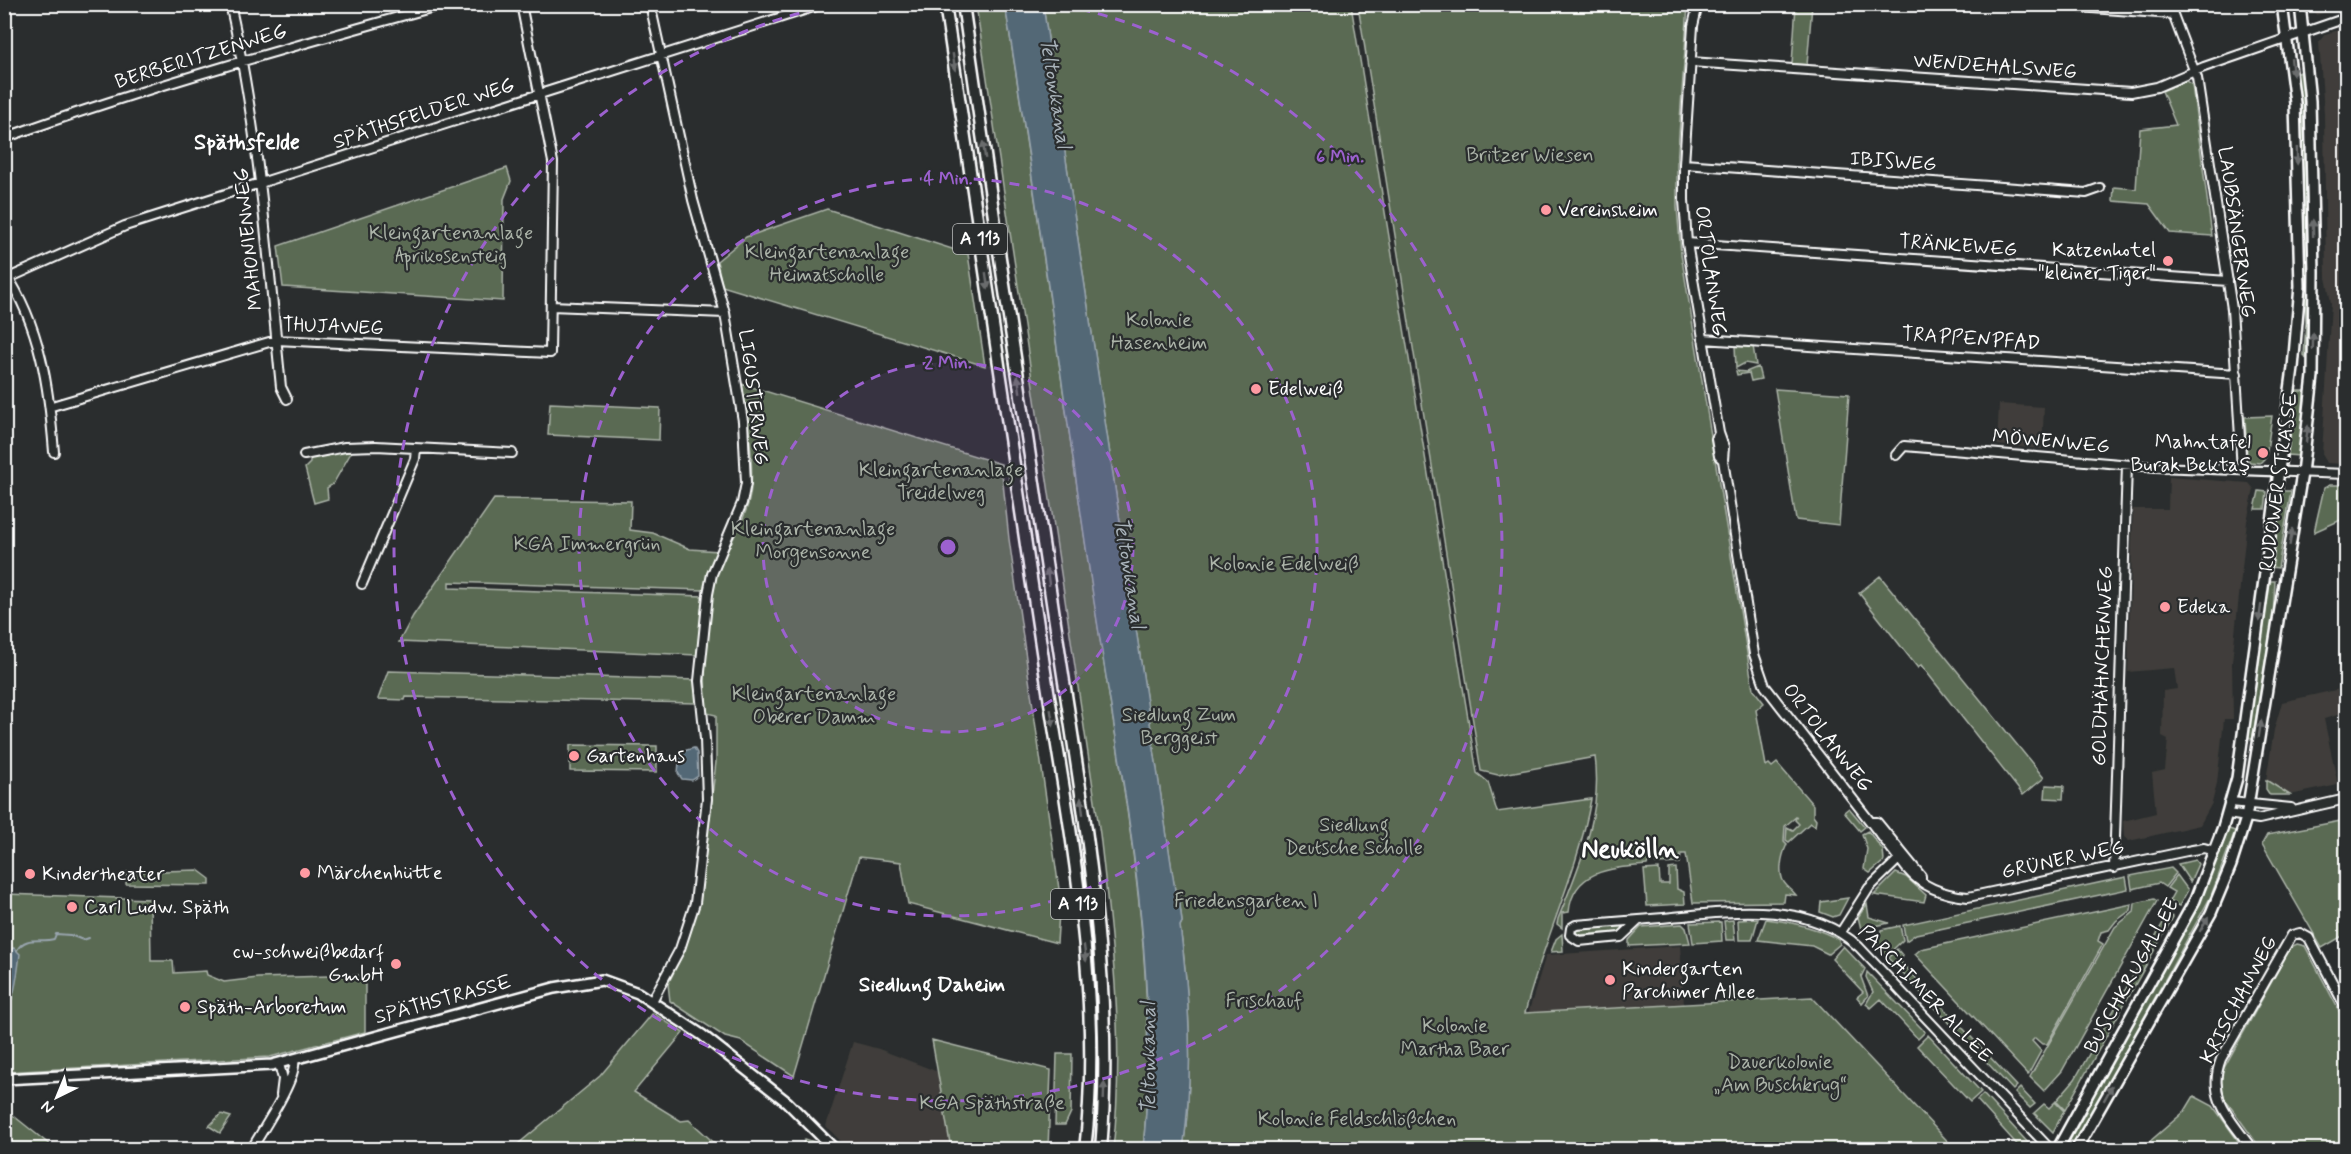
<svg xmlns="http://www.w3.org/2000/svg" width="2351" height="1154" font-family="Mynerve,sans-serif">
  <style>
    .built { fill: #3f3e3a }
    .green { fill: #5a6a53; stroke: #acb4a9; stroke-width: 1.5 }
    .water { fill: #536776; stroke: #98a4ad; stroke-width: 1.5 }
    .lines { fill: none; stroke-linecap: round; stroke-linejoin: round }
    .stream { stroke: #98a4ad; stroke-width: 2 }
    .minor-casing { stroke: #fff; stroke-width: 12 }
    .major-casing { stroke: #fff; stroke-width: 14 }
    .highway-casing { stroke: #fff; stroke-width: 15 }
    .minor { stroke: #2a2d2e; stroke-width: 8 }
    .major { stroke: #2a2d2e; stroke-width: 9 }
    .highway { stroke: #2a2d2e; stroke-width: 10 }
    .oneway { fill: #6a6c6d }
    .ring { fill: none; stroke: #9c61cf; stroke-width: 3; stroke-dasharray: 10 8 }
    .poi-dot { fill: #ff9aa2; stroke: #2a2d2e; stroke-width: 2 }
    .labels { text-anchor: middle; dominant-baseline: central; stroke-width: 4.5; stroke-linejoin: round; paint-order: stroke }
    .shield { fill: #2a2d2e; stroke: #bfc0c0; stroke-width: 1.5 }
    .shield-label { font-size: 18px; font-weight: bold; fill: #fff }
    .street-label { font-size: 20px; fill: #fff; stroke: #2a2d2e }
    .park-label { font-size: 20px; fill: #acb4a9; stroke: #2a2d2e }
    .poi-label { font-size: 20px; fill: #fff; stroke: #2a2d2e; text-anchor: start }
    .water-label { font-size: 21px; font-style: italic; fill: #a9b3ba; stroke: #2a2d2e }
    .neighbourhood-label { font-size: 21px; font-weight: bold; fill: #fff; stroke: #2a2d2e }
    .quarter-label { font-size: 22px; font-weight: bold; fill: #fff; stroke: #2a2d2e }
    .district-label { font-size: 26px; font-weight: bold; fill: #fff; stroke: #2a2d2e }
    .centre { fill: #9c61cf; stroke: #2a2d2e; stroke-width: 3 }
    .ring-label { font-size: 18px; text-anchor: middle; font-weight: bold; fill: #9c61cf; stroke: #2a2d2e; stroke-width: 4.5; stroke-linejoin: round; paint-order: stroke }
  </style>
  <rect width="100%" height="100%" fill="#2a2d2e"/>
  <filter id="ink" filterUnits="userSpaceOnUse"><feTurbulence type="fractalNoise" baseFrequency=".0167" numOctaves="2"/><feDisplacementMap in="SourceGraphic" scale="12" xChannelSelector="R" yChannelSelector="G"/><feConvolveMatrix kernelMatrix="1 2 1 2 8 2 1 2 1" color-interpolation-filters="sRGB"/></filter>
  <g filter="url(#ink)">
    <path class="built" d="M2314 5H2346V7L2316 15Z
      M2346 28V464H2342L2327 463 2322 454 2331 303 2326 277 2324 113 2319 42 2325 34Z
      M1999 404 2044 407 2042 449 1997 445Z
      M2169 477 2249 483 2254 489 2247 521 2232 662 2233 719H2224L2217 783 2212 803 2200 825 2129 841 2124 837 2123 821 2156 813 2152 773 2165 770 2168 739 2162 736 2163 691 2177 689 2174 668 2128 672 2133 509H2168Z
      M2340 689 2344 713 2324 719 2338 785 2290 795 2266 780 2274 730 2282 702Z
      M1680 946 1684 1004 1528 1014 1546 955Z
      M853 1042 879 1049 938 1072 951 1149H848L826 1126Z"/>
    <path class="green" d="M976 5H1005C1038 207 1065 410 1096 613 1123 790 1161 969 1143 1149H1113C1125 1045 1112 938 1100 834Z
      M1043 5H1351L1477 773 1488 782 1497 812 1591 799C1578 872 1543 941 1525 1013L1812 997 1955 1149H1183C1194 1075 1190 1000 1180 926L1182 922 1179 897 1175 891Z
      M1358 5H1688L1677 164V207L1681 254 1753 689 1764 703 1756 710 1766 766 1769 764 1772 767 1777 763 1813 805V816L1816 820 1815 826 1810 823 1789 842 1786 840 1787 827 1793 830 1799 824 1795 820 1797 816 1785 826 1784 841 1787 844C1782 855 1776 876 1787 886 1789 888 1793 891 1796 895L1785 894 1784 902 1693 903 1686 854H1681L1680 863 1656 864 1655 859H1649L1647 865C1611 868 1573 870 1569 912L1562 913V928L1557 924 1558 919C1579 866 1603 815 1595 757L1498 775 1481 771Z
      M1796 5H1812L1807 65 1792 64Z
      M2300 72 2303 96 2308 274 2306 359 2304 355 2306 322 2302 154 2297 74Z
      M2186 81 2192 85 2212 236 2170 233 2149 204 2113 201 2114 187 2136 189 2140 129 2176 125 2162 91Z
      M507 168 511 181 504 199 503 301 283 287 278 246Z
      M827 209 968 254 985 366 722 286 717 261 746 237Z
      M1735 345 1753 346 1756 365 1745 363 1736 368Z
      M1758 367 1761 379 1751 381 1749 373 1737 375 1736 371 1746 372Z
      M742 384 1001 464 1009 539 1060 896 1057 943 908 904 901 862 859 857 794 1076 741 1041 725 1037 670 1001 668 984 684 951 700 898 716 762V715L707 713C703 676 706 605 718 571 727 546 746 521 750 495 755 463 747 416 742 384Z
      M1775 389 1849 394 1839 525 1796 520Z
      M2295 391H2304L2300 456 2287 455Z
      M550 403 660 408 659 440 548 435Z
      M2272 416 2266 457 2260 463 2250 462 2247 458 2245 417Z
      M345 451H352L333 484 327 488 328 499 314 503 305 468 310 463V457Z
      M2330 485H2346V527L2343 519 2314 532 2324 488Z
      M2259 491 2267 492 2265 509H2255Z
      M2282 491H2291L2278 568 2271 567Z
      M494 499 631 501 630 530 653 533 690 549 718 551 704 590 449 582V588L704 596 697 655 399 642 413 616Z
      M1880 576 2044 778 2023 795 1921 665 1918 668 1859 593Z
      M2270 581H2275L2273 618 2252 740 2248 736Z
      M388 671 696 680 697 703 406 697 405 700 378 699Z
      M570 745 657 746V772L570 771Z
      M2266 780 2290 795H2270L2266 789Z
      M2046 785 2064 786 2063 799 2045 798Z
      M1849 808 1865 827 1860 831 1844 812Z
      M2346 820V934L2322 948 2262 844 2267 835Z
      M2229 829 2235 831 2211 896 2075 1143 2070 1140 2087 1110 2092 1095 2200 901Z
      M1868 831 1883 850 1884 861 1870 873 1864 869 1867 849 1862 834Z
      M2195 860 2198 864 2190 882 2178 864Z
      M1676 868 1677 889 1684 892 1685 904 1647 906 1644 870 1659 869 1660 884H1669V869Z
      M2171 868 2176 873 2165 887 2159 883 2132 889 2130 876Z
      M198 870 210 879V885L126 884 127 872Z
      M1896 873 1906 877 1926 895 1924 902 1874 895Z
      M2177 875 2188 890 2179 906 2169 901 2174 892 2167 888Z
      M2126 877 2128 889 1916 934 1906 941 1903 925Z
      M5 894 150 899 151 961H173L174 973 206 971 207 975 224 982 258 978 365 975V1032L270 1057 5 1072Z
      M1848 898 1839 915 1833 917 1820 912 1821 902Z
      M2154 899 2157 901 2062 1071 2044 1091 2030 1077 2115 927 2134 912 2135 903Z
      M1867 904 1869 917 1889 923 1861 929 1858 917Z
      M2132 904 2131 910 2116 921 2109 930 2101 932 2098 941 2103 944 2047 1044H2042L2035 1038 2032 1041 2041 1051 2028 1075 1915 954 1921 949Z
      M2168 914 2173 917 2065 1110 2056 1101 2075 1079Z
      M1758 919 1752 940H1739L1738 920Z
      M1766 919C1792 922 1816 927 1839 940L1840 944 1828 954 1812 946 1758 940Z
      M1733 920 1735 940H1726L1724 921Z
      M1721 922 1722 941 1693 943 1690 923Z
      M1682 924 1686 928 1690 943 1629 946V940L1641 927Z
      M1626 926 1618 932 1578 935 1575 932 1578 929Z
      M1900 926 1903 940 1886 956 1876 946 1881 930Z
      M1562 934 1563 951 1551 952 1556 939Z
      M2297 944 2305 946 2346 1024V1149H2261L2224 1098 2221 1078 2224 1068 2291 947Z
      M1843 946 1865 969 1861 977 1868 996 1862 1003 1857 997 1863 992 1832 959Z
      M1897 949 1903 956 1900 961 2017 1086 2013 1090 1888 958Z
      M1867 972 1925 1032 1918 1039 1881 999 1871 1008 1866 1004 1873 992 1866 977Z
      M653 1013 683 1033 634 1092 681 1121 689 1120 721 1149H512L600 1076Z
      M1928 1035 1981 1092 1970 1102 1917 1046Z
      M932 1040 1051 1070 1048 1149H951Z
      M1057 1054H1072L1071 1112 1065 1125H1055Z
      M2020 1088 2035 1104 2030 1108 2015 1093Z
      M1983 1094 2030 1145 2028 1149H2021L1977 1100Z
      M2194 1096 2213 1106 2244 1149H2141L2185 1111Z
      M2055 1102 2064 1111 2053 1132 2034 1113 2044 1104 2049 1108Z
      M5 1109 55 1149H5Z
      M221 1114 231 1117 220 1133 209 1126Z
      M805 1139 817 1143 823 1149H800Z"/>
    <path class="water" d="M1005 5H1043L1175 890 1179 897 1182 922 1180 926C1190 1000 1194 1076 1183 1149H1143C1162 966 1122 783 1094 602 1064 403 1038 203 1005 5Z
      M694 748 697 753 698 776 692 780 682 779 678 773 680 752Z
      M14 948 20 954C18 969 15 1002 5 1012V980L10 975C9 967 14 959 11 952L5 953V949Z"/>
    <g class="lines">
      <path class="stream" d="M17 950C26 935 40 943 54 939L56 934 70 935 83 940 89 938"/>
      <defs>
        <path id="minor" d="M230 4C259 130 268 259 281 387L287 399
          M650 4 693 200 725 313 743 421 746 483 742 503 712 574 708 594 699 681 705 739 707 799 695 903 680 949 652 1001
          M1698 4 1693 26 1684 164V200L1687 243 1719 433 1724 447 1723 460 1754 654 1765 686 1907 869C1922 887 1944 895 1968 897L2187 851 2204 848 2215 851
          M2038 4 2172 14
          M2169 4 2197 78 2232 309 2242 470
          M1690 62 2131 92 2157 87 2204 67 2346 18
          M4 138C149 86 297 45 445 4
          M1684 164 2086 193 2100 188
          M1687 243 2228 281
          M4 271C41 326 49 388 54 452
          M4 280 125 226 823 4
          M551 306 725 313
          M1703 339 2237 374
          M52 406 276 340 550 353 553 162 521 4
          M1719 433 1716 439 1719 456 1723 460
          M304 455 345 447 376 446 512 453
          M1896 455 1904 446 2156 467 2346 474
          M362 584 415 459 416 449
          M2231 802 2291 808
          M2228 814 2259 819 2346 799
          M1872 822H1877L1921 876V880
          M2114 868 2127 465
          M1639 920C1710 915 1802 894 1859 947L2051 1150
          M1639 920 1621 937 1579 941 1570 935 1571 928 1576 925Z
          M1841 932 1869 888 1903 855
          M279 1064 283 1079 281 1095
          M251 1150C261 1132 298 1078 294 1060
          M2253 1150C2231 1119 2206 1099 2221 1059L2292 935 2300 933 2309 938 2346 1008"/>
        <path id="major" d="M4 1079 272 1065 554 988 602 980 638 993 702 1035 787 1102 835 1150
          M2057 1150 2195 900 2223 827 2237 778 2293 368 2300 286 2295 103 2282 4
          M2076 1150 2211 913 2231 865 2246 818 2302 473 2313 376 2314 272 2310 101 2300 4"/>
        <path id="highway" d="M945 4C978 225 1011 445 1044 665 1068 820 1104 993 1085 1150
          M963 4C993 217 1026 429 1058 642 1083 810 1115 979 1101 1150"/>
      </defs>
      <use href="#minor" class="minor-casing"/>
      <use href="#major" class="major-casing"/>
      <use href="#highway" class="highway-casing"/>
      <use href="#minor" class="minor"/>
      <use href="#major" class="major"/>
      <use href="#highway" class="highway"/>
    </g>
    <defs><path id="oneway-solid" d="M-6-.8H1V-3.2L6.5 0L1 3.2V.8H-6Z" transform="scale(1.5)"/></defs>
    <g class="oneway">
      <use href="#oneway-solid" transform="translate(954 62) rotate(82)"/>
      <use href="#oneway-solid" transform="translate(2292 67) rotate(84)"/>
      <use href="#oneway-solid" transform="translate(984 150) rotate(-98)"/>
      <use href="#oneway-solid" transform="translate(2297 156) rotate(89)"/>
      <use href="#oneway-solid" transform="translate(2313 228) rotate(-91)"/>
      <use href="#oneway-solid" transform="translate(987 281) rotate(82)"/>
      <use href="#oneway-solid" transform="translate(2313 341) rotate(-89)"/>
      <use href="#oneway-solid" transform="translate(1019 384) rotate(-98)"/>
      <use href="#oneway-solid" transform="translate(2307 434) rotate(-83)"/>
      <use href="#oneway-solid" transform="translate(2291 537) rotate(-80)"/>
      <use href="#oneway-solid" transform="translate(1048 577) rotate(-98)"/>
      <use href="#oneway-solid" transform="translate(2260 613) rotate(98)"/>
      <use href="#oneway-solid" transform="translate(1052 718) rotate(81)"/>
      <use href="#oneway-solid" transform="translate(2260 729) rotate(-81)"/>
      <use href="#oneway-solid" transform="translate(1082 806) rotate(-97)"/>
      <use href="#oneway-solid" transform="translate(2204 924) rotate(-60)"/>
      <use href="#oneway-solid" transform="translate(1085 953) rotate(82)"/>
      <use href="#oneway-solid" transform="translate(1104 1091) rotate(-88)"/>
      <use href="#oneway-solid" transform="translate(2108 1093) rotate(-61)"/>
    </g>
  </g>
  <circle cx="948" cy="547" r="185" fill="#9c61cf" fill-opacity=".12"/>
  <g class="ring">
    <circle cx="948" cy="547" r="185"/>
    <circle cx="948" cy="547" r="369"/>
    <path d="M1063 5A554 554 0 1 1 833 5"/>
  </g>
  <g class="poi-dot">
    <circle cx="1546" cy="210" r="6"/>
    <circle cx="2168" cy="261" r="6"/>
    <circle cx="1256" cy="389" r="6"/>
    <circle cx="2263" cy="453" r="6"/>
    <circle cx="2165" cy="607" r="6"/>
    <circle cx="574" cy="756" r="6"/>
    <circle cx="305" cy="873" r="6"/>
    <circle cx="30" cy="874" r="6"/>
    <circle cx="72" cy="907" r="6"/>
    <circle cx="396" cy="964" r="6"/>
    <circle cx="1610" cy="980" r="6"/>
    <circle cx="185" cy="1007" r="6"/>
  </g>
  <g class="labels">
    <g class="shield">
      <rect x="953" y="224" width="54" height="30" rx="4.5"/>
      <rect x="1051" y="889" width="54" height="30" rx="4.5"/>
    </g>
    <g class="shield-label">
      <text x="980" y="239">A 113</text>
      <text x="1078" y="904">A 113</text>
    </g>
    <g class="street-label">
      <text transform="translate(201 57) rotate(-17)">BERBERITZENWEG</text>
      <text transform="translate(1995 67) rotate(4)">WENDEHALSWEG</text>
      <text transform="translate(424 114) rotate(-18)">SPÄTHSFELDER WEG</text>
      <text transform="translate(1893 162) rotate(4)">IBISWEG</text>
      <text transform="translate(2236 232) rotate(82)">LAUBSÄNGERWEG</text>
      <text transform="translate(249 239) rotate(-96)">MAHONIENWEG</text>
      <text transform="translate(1958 246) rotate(4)">TRÄNKEWEG</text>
      <text transform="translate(1710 271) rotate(82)">ORTOLANWEG</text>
      <text transform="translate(333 327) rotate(2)">THUJAWEG</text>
      <text transform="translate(1971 339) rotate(4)">TRAPPENPFAD</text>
      <text transform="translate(753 397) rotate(83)">LIGUSTERWEG</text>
      <text transform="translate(2051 442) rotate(5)">MÖWENWEG</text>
      <text transform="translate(2279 482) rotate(-82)">RUDOWER STRASSE</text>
      <text transform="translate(2103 666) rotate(-88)">GOLDHÄHNCHENWEG</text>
      <text transform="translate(1827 738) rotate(52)">ORTOLANWEG</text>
      <text transform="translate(2063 860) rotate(-12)">GRÜNER WEG</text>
      <text transform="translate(2132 976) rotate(-61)">BUSCHKRUGALLEE</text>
      <text transform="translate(1925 994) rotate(46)">PARCHIMER ALLEE</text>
      <text transform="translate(443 1000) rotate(-15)">SPÄTHSTRASSE</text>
      <text transform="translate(2239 1000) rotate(-62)">KRISCHANWEG</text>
    </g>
    <g class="park-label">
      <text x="1530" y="155">Britzer Wiesen</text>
      <text x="451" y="233">Kleingartenanlage<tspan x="451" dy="23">Aprikosensteig</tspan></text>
      <text x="827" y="252">Kleingartenanlage<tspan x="827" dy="23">Heimatscholle</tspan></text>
      <text x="1159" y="320">Kolonie<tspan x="1159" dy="23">Hasenheim</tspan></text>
      <text x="941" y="470">Kleingartenanlage<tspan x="941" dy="23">Treidelweg</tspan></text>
      <text x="813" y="529">Kleingartenanlage<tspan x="813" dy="23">Morgensonne</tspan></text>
      <text x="587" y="544">KGA Immergrün</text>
      <text x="1284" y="564">Kolonie Edelweiß</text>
      <text x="814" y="694">Kleingartenanlage<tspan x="814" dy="23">Oberer Damm</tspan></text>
      <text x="1179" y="715">Siedlung Zum<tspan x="1179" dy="23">Berggeist</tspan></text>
      <text x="1354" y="825">Siedlung<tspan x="1354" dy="23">Deutsche Scholle</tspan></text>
      <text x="1246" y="901">Friedensgarten I</text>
      <text x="1264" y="1001">Frischauf</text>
      <text x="1455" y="1026">Kolonie<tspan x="1455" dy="23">Martha Baer</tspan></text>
      <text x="1780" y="1062">Dauerkolonie<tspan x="1780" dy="23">„Am Buschkrug“</tspan></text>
      <text x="992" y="1103">KGA Späthstraße</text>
      <text x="1357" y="1119">Kolonie Feldschlößchen</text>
    </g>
    <g class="poi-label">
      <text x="1558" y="210">Vereinsheim</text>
      <text x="2156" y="250" text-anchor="end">Katzenhotel<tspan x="2156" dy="23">"kleiner Tiger"</tspan></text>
      <text x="1268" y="389">Edelweiß</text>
      <text x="2251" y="442" text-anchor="end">Mahntafel<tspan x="2251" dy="23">Burak Bektaş</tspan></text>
      <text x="2177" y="607">Edeka</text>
      <text x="586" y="756">Gartenhaus</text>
      <text x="317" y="873">Märchenhütte</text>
      <text x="42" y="874">Kindertheater</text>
      <text x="84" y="907">Carl Ludw. Späth</text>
      <text x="384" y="952" text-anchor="end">cw-schweißbedarf<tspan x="384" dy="23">GmbH</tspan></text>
      <text x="1622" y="969">Kindergarten<tspan x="1622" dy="23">Parchimer Allee</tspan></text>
      <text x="197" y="1007">Späth-Arboretum</text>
    </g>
    <g class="water-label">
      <text transform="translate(1055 93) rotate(81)">Teltowkanal</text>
      <text transform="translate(1129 573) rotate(81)">Teltowkanal</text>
      <text transform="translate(1149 1058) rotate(-90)">Teltowkanal</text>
    </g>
    <g class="neighbourhood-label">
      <text x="932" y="985">Siedlung Daheim</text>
    </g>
    <g class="quarter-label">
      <text x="247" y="143">Späthsfelde</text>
    </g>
    <g class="district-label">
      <text x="1630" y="850">Neukölln</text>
    </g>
  </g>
  <circle cx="948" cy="547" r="9" class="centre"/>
  <g class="ring-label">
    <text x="1340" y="162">6 Min.</text>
    <text x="948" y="184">4 Min.</text>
    <text x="948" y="368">2 Min.</text>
  </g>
  <rect width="2351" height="1154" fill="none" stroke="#2a2d2e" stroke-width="24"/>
  <rect x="12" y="12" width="2327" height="1130" fill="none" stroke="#fff" stroke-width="2" filter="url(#ink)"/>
  <g transform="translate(57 1097) rotate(223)" stroke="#2a2d2e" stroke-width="4.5" paint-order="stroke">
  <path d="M0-4.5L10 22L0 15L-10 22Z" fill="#ffffff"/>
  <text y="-9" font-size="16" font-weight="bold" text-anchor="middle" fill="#ffffff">N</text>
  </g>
</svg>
